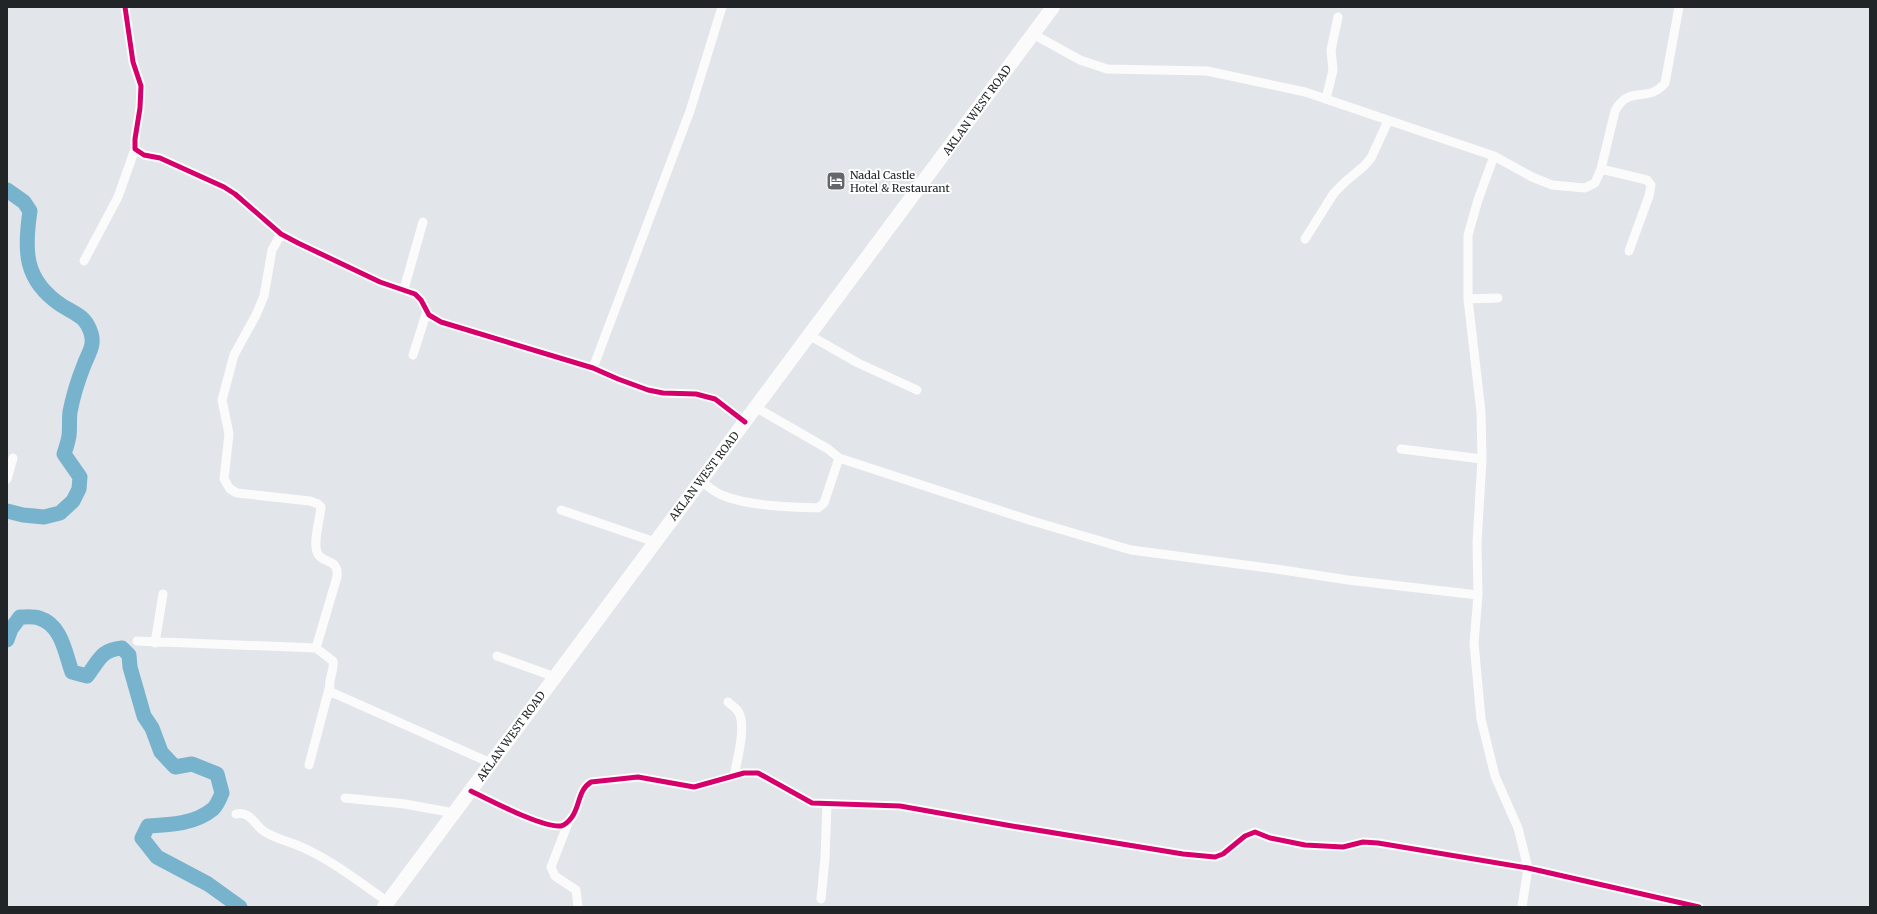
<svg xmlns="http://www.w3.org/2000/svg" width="1877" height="914" font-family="Merriweather,serif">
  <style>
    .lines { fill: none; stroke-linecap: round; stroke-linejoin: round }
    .river { stroke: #78b3cd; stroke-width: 15 }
    .minor { stroke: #fbfbfc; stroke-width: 9 }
    .primary { stroke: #fbfbfc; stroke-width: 14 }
    .cycleway-casing { stroke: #fff; stroke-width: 8 }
    .cycleway { stroke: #d6006c; stroke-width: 5 }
    .labels { text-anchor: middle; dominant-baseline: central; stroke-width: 4; stroke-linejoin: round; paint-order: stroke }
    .street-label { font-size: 11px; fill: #222527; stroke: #fff }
    .poi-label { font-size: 11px; fill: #222527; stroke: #fff; text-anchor: start }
  </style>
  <rect width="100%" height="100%" fill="#e2e5e9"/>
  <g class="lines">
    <path class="river" d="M7 190 24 202 30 211C24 251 24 280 61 305 75 314 85 315 91 333 95 346 88 354 84 365 78 380 73 396 70 412 69 420 70 428 69 436 68 442 66 448 64 454L80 477 79 489 73 501 60 513 44 517 23 515 7 511
      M7 640 11 629 20 617C26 617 34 616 39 618 62 625 65 653 72 672L87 676C99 661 100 650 122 648L129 655 130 667 144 716 152 728 161 752 175 767 192 764 217 774 222 793C220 798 217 805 213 809 195 824 170 825 148 826L142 838 157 857 208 884 240 907"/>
    <path class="minor" d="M125 7 133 62 141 86 140 108 135 139V149L144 155 160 158 224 187 235 194 281 234 298 243 380 282 415 294 421 300 429 315 441 322 593 368 618 379 648 390 663 393 696 394 715 399 745 422
      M1033 34 1080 60 1107 69 1207 71 1305 92 1494 156 1532 177 1552 185 1585 188 1595 183 1601 169 1615 111C1629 84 1648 104 1665 83L1679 7
      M1326 99 1333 70 1331 50 1338 17
      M1494 156 1478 200 1468 235V299L1481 412 1482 459 1477 543 1478 595 1474 643 1481 719 1495 776 1518 828 1528 868 1522 907
      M1601 169 1647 180 1651 185 1649 196 1629 251
      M281 234 272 250 264 296 256 315 234 355 222 400 229 434 224 479 230 489 237 493 310 501 318 504 321 507C320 519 313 541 317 552 322 565 339 557 337 577L316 648
      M1305 239 1334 193 1345 182 1364 166 1371 158 1388 121
      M84 261 118 197 135 149
      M404 289 423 222
      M1468 299 1498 298
      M809 335 858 363 917 390
      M413 355 427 311
      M593 368 690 111 722 7
      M755 407 828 449 839 458 1029 520 1131 550 1276 569 1348 580 1478 595
      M1401 449 1482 459
      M7 479 13 458
      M701 481C708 486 715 493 724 496 750 506 790 507 818 508L824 503 839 458
      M561 510 655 542
      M137 641 316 648 333 661C335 671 326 683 331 692L491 763
      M155 643 163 594
      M497 656 555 677
      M728 702C731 705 735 707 738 711 747 725 737 760 734 776
      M309 765 329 689
      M471 791C490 800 542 828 561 826 566 825 569 821 572 817 580 806 578 790 591 782L638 777 694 787 744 773H758L812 803 900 806 1012 826 1183 854 1215 857 1223 854 1245 836 1255 832 1270 838 1305 845 1343 847 1363 842 1378 843 1528 868 1699 907
      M345 798 405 804 454 813
      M236 814C251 811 254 825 265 832 278 840 295 843 308 850 337 864 362 884 388 902
      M568 823 551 867 555 876 576 890 578 907
      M821 899 825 858 827 804"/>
    <path class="primary" d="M384 907 1053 7"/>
    <defs>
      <path id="cycleway" d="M125 7 133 62 141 86 140 108 135 139V149L144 155 160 158 224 187 235 194 281 234 298 243 380 282 415 294 421 300 429 315 441 322 593 368 618 379 648 390 663 393 696 394 715 399 745 422
        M471 791C490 800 542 828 561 826 566 825 569 821 572 817 580 806 578 790 591 782L638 777 694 787 744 773H758L812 803 900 806 1012 826 1183 854 1215 857 1223 854 1245 836 1255 832 1270 838 1305 845 1343 847 1363 842 1378 843 1528 868 1699 907"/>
    </defs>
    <use href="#cycleway" class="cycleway-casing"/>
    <use href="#cycleway" class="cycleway"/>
  </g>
  <defs>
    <symbol id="hotel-square" viewBox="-11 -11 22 22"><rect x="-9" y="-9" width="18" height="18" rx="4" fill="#65686b" stroke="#fff"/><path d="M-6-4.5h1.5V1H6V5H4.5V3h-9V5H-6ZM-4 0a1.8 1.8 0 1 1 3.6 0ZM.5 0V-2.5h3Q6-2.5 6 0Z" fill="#fff"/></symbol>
  </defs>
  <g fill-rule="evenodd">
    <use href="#hotel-square" x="825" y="170" width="22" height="22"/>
  </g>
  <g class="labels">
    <g class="street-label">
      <text transform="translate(977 110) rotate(-54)">AKLAN WEST ROAD</text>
      <text transform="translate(704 476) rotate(-53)">AKLAN WEST ROAD</text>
      <text transform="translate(511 736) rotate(-54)">AKLAN WEST ROAD</text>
    </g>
    <g class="poi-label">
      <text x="850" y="175">Nadal Castle<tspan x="850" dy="13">Hotel &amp; Restaurant</tspan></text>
    </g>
  </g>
  <rect width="1877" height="914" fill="none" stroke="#222527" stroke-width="16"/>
</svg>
